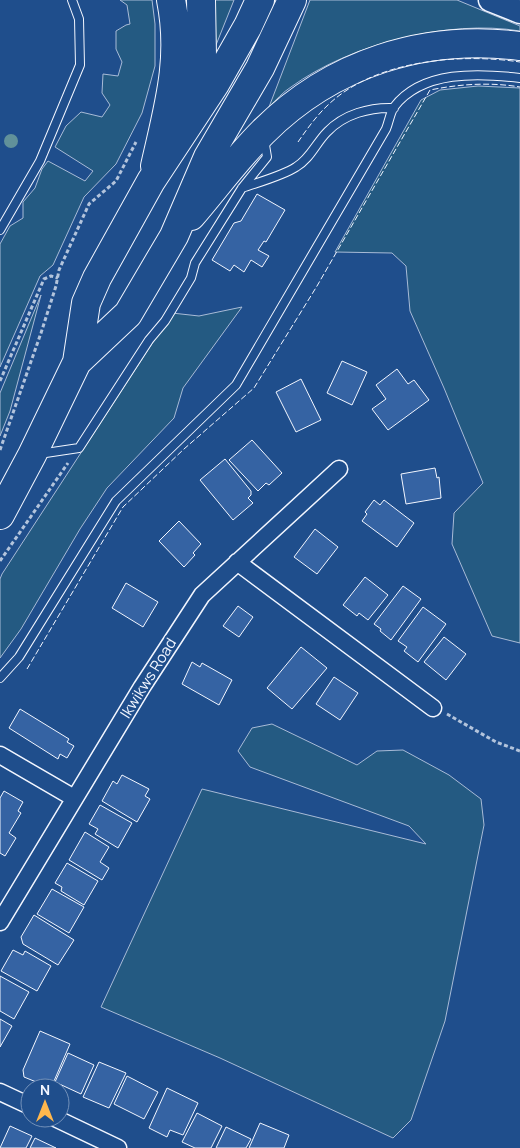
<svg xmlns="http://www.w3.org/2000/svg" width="520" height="1148" font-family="Manrope,sans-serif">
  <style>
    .green { fill: #245a82; stroke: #a8bbd7 }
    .building { fill: #3563a3; stroke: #f2f6ff }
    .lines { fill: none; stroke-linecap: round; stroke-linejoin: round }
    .lane-casing { stroke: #f2f6ff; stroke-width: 10 }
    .street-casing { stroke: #f2f6ff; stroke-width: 19 }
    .secondary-casing { stroke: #f2f6ff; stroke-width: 25 }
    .highway-casing { stroke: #f2f6ff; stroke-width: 30 }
    .path { stroke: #b3c4dc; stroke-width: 3; stroke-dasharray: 4 2.5; stroke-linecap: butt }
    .lane { stroke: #1f4e8c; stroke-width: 8 }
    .street { stroke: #1f4e8c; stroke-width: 16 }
    .secondary { stroke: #1f4e8c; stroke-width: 22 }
    .highway { stroke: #1f4e8c; stroke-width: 28 }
    .fence { stroke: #f2f6ff; stroke-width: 1; stroke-dasharray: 6 2.5; stroke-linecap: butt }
    .tree { fill: #61919a }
    .labels { text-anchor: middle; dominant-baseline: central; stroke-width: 4; stroke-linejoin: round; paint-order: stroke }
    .street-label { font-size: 15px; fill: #f2f6ff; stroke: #1f4e8c }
  </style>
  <rect width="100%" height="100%" fill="#1f4e8c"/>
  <path class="green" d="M120 0H152L155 24V66L142 113 116 164 84 197 53 265 40 276 0 367V244L10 226 23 218V202L35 188 42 169 48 161 85 181 93 171 55 147 66 126 81 112 102 117 110 105 102 93 103 74 118 76 122 62 116 49V31L126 25 130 24 127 5Z
    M209 0H234L212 55Z
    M310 0H457L520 26V31C449 19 350 44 291 87 283 92 276 100 269 107Z
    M478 86 520 88V643L492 636 452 544 454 513 483 483 444 388 410 311 406 266 392 253 335 252 421 100 440 90Z
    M41 295 10 411 0 436V393Z
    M242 307 183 388 174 418 107 488 80 529 21 629 0 658V579L2 574 172 313 199 316Z
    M272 724 357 765 377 751 403 750 449 775 481 799 484 825 445 1021 411 1120 393 1138 220 1058 101 1007 202 789 426 844 409 826 250 767 238 751 252 728Z"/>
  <path class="building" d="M257 194 285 210 266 242 264 241 258 250 269 256 262 267 251 260 244 272 234 265 230 271 212 260 234 223 241 221Z
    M342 361 367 372 352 405 327 393Z
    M397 369 408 384 414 380 429 400 388 430 372 409 386 399 376 385Z
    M301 379 321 420 296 432 276 392Z
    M252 440 282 473 269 485 266 483 258 491 229 460Z
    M225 459 251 491V495L248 498 253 503 233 520 200 480Z
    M435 468 437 478 439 477 441 498 406 504 401 474Z
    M374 500 380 505 384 500 414 523 397 547 362 521 367 514 365 512Z
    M179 521 201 544 193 553 195 555 184 567 159 541Z
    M315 529 338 547 317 574 294 557Z
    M365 577 388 595 368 620 359 613 357 616 343 605Z
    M126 583 158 602 143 627 112 608Z
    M403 586 421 599 391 640 380 631 381 629 374 624Z
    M238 606 253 617 239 637 223 626Z
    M423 607 446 624 418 662 404 651 407 647 398 641Z
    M444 637 466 654 446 680 424 662Z
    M301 647 327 668 292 709 267 688Z
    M192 662 200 667 202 663 232 680 219 705 182 684Z
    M334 677 358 693 340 720 316 704Z
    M20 709 69 739 67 742 74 746 67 758 60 754 58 759 9 728Z
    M122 775 149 789 145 796 150 799 137 822 102 801 113 781 117 784Z
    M4 791 23 802 18 811 21 813 9 833 16 838 5 856 0 853V798Z
    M100 805 132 823 118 848 95 834 98 829 89 824Z
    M85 832 109 847 100 862 109 868 102 880 69 860Z
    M67 863 98 881 84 905 61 891 62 887 55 883Z
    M52 889 84 907 69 933 37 914Z
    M34 915 74 940 58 965 23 944 21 937Z
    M13 950 23 955 25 951 51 966 37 991 1 971Z
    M0 976 29 992 14 1019 0 1011Z
    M0 1019 12 1026 0 1047Z
    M40 1031 70 1044 51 1088 24 1077 23 1070Z
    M68 1053 94 1065 81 1094 55 1082Z
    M99 1062 126 1073 109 1108 83 1097Z
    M127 1076 158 1092 144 1119 114 1104Z
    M167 1088 198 1103 183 1135 170 1130 167 1137 149 1128Z
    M197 1113 222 1126 211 1148H195L182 1142Z
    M260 1123 289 1135 284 1148H249Z
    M10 1126 32 1136 26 1148H0Z
    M226 1127 251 1139 246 1148H216Z
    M35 1138 56 1148H30Z"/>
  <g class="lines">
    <defs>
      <path id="lane" d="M242 188C259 182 282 176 296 167 310 159 316 143 327 132 344 114 370 107 394 108
        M0 230 40 161 80 65 79 19 72 0
        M39 454 79 448 149 340 165 321 191 278 195 263 242 188 267 157 264 139
        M0 678 19 657 116 501 236 385 386 129C389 122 390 113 394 107 422 70 479 73 520 78"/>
      <path id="street" d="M237 562 433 708
        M0 755 74 798
        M0 922 142 687 202 595 339 469
        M0 1092 30 1106
        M55 1118 118 1148"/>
      <path id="secondary" d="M490 0 520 12"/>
      <path id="highway" d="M194 108 202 55 201 0
        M155 166C168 108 183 60 171 0
        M191 216C215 188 237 158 263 132 332 63 424 34 520 46
        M77 362 128 314 174 236 208 157 260 68 292 0
        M0 515 32 455 77 362 86 303 97 278 151 181 215 84 248 26 260 0"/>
    </defs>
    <use href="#lane" class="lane-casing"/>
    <use href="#street" class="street-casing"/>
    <use href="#secondary" class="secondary-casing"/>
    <use href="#highway" class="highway-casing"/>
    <path class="path" d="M0 381 44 279 51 276 58 278
      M0 450 41 333 56 286 59 270 89 204 116 181 136 142
      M0 561 68 463
      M447 714 496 742 520 751"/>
    <use href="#lane" class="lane"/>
    <use href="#street" class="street"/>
    <use href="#secondary" class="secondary"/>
    <use href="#highway" class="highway"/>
    <path class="fence" d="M298 142C307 129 317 115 329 104 376 60 460 53 520 62
      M27 669 123 507 184 449 254 388 317 286 430 90C460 84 490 82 520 87"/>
  </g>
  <circle class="tree" cx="11" cy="141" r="7"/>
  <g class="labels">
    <g class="street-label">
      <text transform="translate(148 678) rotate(-58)">Ikwikws Road</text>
    </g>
  </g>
  <g transform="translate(45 1103)"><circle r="24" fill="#1f4e8c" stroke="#7391ba"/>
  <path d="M0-4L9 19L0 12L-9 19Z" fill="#ffb74d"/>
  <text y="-8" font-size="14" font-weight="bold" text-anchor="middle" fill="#f2f6ff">N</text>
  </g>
</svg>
